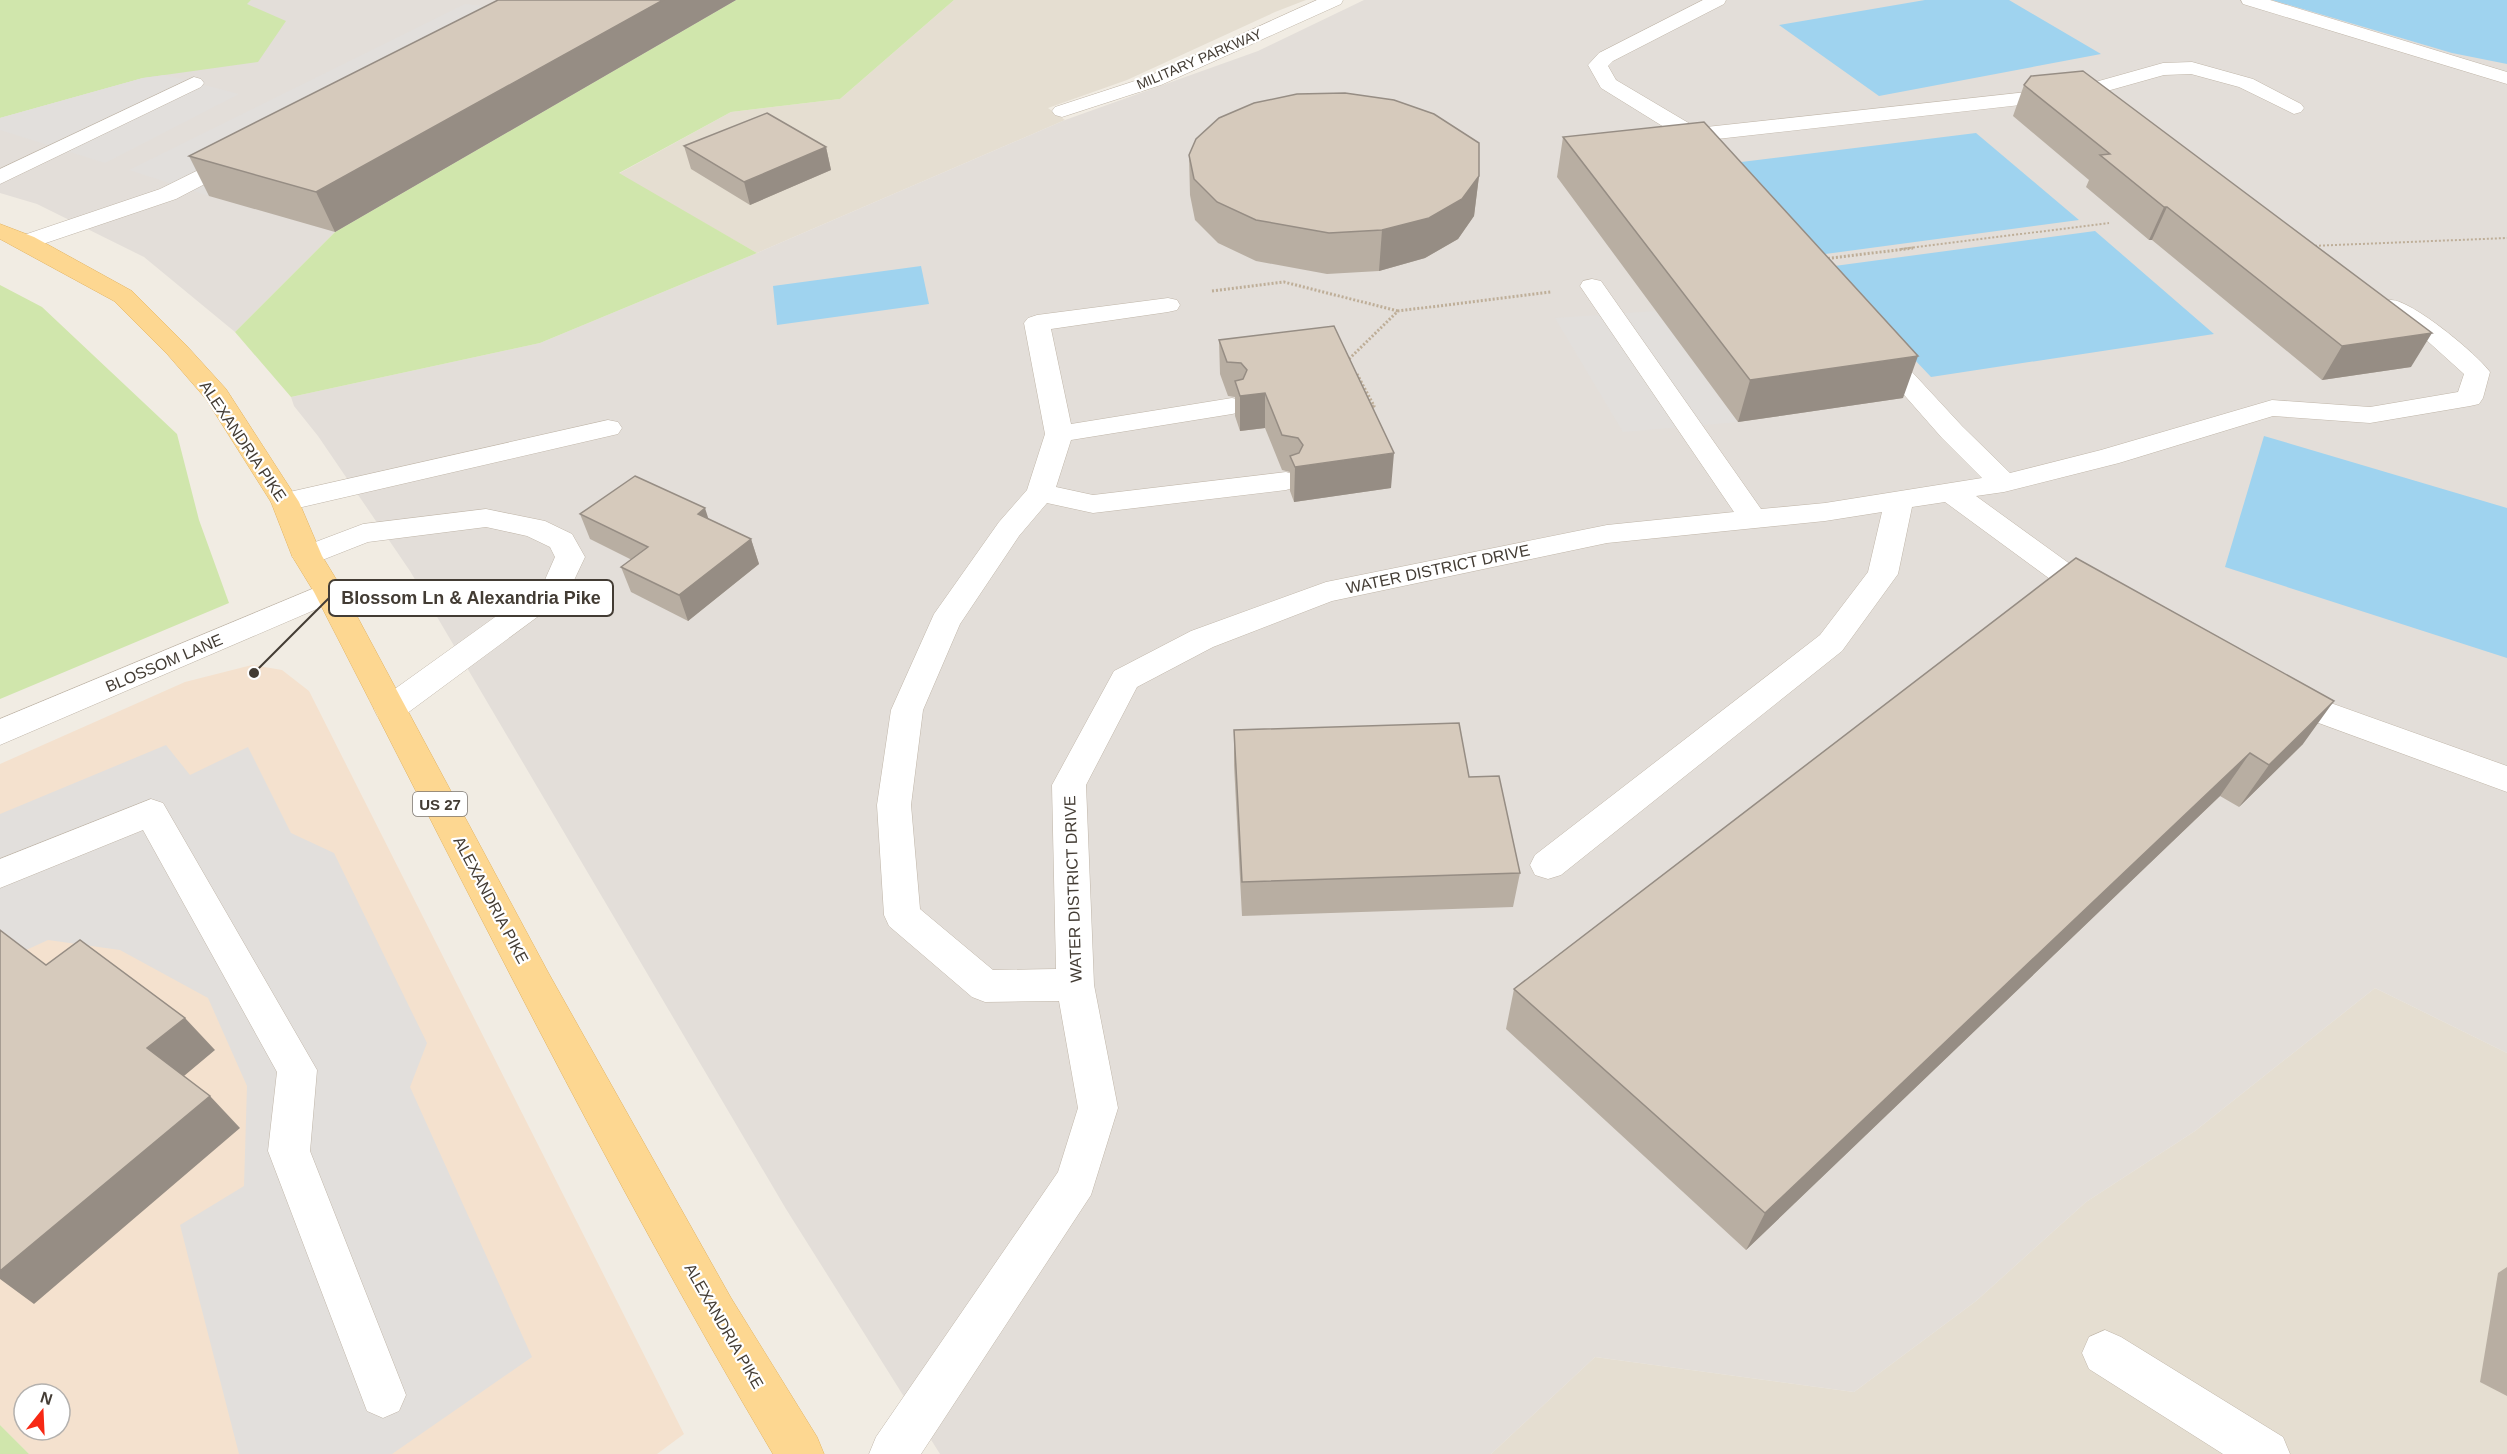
<svg xmlns="http://www.w3.org/2000/svg" width="2507" height="1454" font-family="Arial,sans-serif">
  <style>
    .residential { fill: #e5ded1 }
    .commercial { fill: #f4e1ce; fill-rule: evenodd }
    .industrial { fill: #e3ded9 }
    .green { fill: #d0e6ac }
    .parking { fill: #e2dfdc }
    .water { fill: #9fd3ef }
    .lines { fill: none; stroke-linecap: round; stroke-linejoin: round }
    .minor-casing { stroke: #c0b6a9; stroke-width: 1 }
    .major-casing { stroke: #e2b361; stroke-width: 1 }
    .path-far1 { stroke: #beae98; stroke-width: 2; stroke-dasharray: 2 2; stroke-linecap: butt }
    .path { stroke: #beae98; stroke-width: 3; stroke-dasharray: 2 2; stroke-linecap: butt }
    .minor { fill: #fff; fill-rule: evenodd }
    .major { fill: #fdd791; fill-rule: evenodd }
    .wall { fill: #b8aea2 }
    .shaded-wall { fill: #968d84 }
    .building { fill: #d6cabc; stroke: #968d84; stroke-width: 1.5 }
    .labels { text-anchor: middle; dominant-baseline: central; stroke-width: 4.5; stroke-linejoin: round; paint-order: stroke }
    .far-street-label { font-size: 14px; fill: #433c34; stroke: #fff }
    .shield { fill: #fff; stroke: #7b7671; stroke-width: 1.5 }
    .shield-label { font-size: 15px; font-weight: bold; fill: #433c34 }
    .street-label { font-size: 16px; fill: #433c34; stroke: #fff }
    .leader { fill: none; stroke: #433c34; stroke-width: 2 }
    .callout-dot { fill: #433c34; stroke: #fff; stroke-width: 2 }
    .callout { fill: #fff; stroke: #433c34; stroke-width: 2 }
    .callout-label { font-size: 18px; text-anchor: middle; font-weight: bold; fill: #433c34 }
  </style>
  <rect width="100%" height="100%" fill="#f1ece3"/>
  <path class="residential" d="M954 0H1306L1275 12 1127 80 1048 108 1065 120 757 253 618 174 731 112 840 99Z
    M2375 988 2507 1053V1454H1491L1595 1357 1854 1392 1976 1301 2086 1202 2195 1131Z"/>
  <path class="commercial" d="M252 665 282 670 309 691 684 1434 657 1454H29L0 1425V764L185 682ZM24 1394H60V1430H24Z"/>
  <path class="industrial" d="M251 0H736L335 232 235 332 144 257 37 204 0 193V118L143 78Z
    M1364 0H2507V1053L2375 988 2195 1131 2086 1202 1976 1301 1854 1392 1595 1357 1491 1454H940L786 1209 410 571 318 436 294 406 291 397 540 343 757 253 1065 120 1258 51Z"/>
  <path class="green" d="M0 0H251L247 4 286 21 258 62 143 78 0 118Z
    M736 0H954L840 99 731 112 619 173 757 253 540 343 291 397 235 332 335 232Z
    M0 285 42 307 177 434 199 520 229 603 0 699Z
    M0 1425 29 1454H0Z"/>
  <path class="parking" d="M465 4 536 11 209 196 129 170Z
    M165 75 239 94 105 163 0 130V118L143 78Z
    M1656 311 1738 422 1623 432 1555 318Z
    M166 745 190 775 248 747 291 833 334 853 427 1043 410 1087 532 1357 392 1454H239L180 1225 244 1186 247 1086 208 998 120 950 48 940 0 962V814Z"/>
  <path class="water" d="M1925 0H2009L2101 54 1879 96 1779 25Z
    M2272 0H2507V64L2452 53Z
    M1976 133 2079 220 1818 255 1733 163Z
    M2095 231 2214 334 1931 377 1827 267Z
    M921 266 929 304 777 325 773 286Z
    M2264 436 2507 508V658L2225 567Z"/>
  <g class="lines">
    <defs>
      <path id="minor" d="M1317 0H1343L1341 4 1161 85 1062 117 1055 115 1052 111 1055 107 1147 77Z
        M1703 0H1726L1724 4 1613 61 1608 66 1616 80 1697 128 2081 86 2163 63 2192 62 2253 79 2301 104 2304 108 2301 112 2294 114 2239 87 2191 74 2164 75 2082 98 1708 140 1719 154 1716 159 1708 161 1700 159 1685 140 1601 88 1588 65 1599 53Z
        M2241 0H2270L2507 72V84L2243 4Z
        M194 77 201 79 204 83 201 87 0 184V169Z
        M241 149 249 151 252 156 249 161 176 199 34 247 26 249 18 247 14 242 18 237 160 189Z
        M1592 279 1601 281 1761 509 1825 503 1982 478 1942 438 1870 356 1866 351 1870 346 1879 343 1888 346 1962 426 2010 473 2101 450 2272 400 2370 407 2458 392 2464 374 2423 337 2382 312 2379 307 2382 302C2383 301 2390 300 2391 300 2412 300 2478 355 2490 372L2483 398 2479 404 2470 406 2370 423 2273 416 2119 463 2004 492 1976 496 2106 590 2110 597 2106 604 2095 607 2084 604 1945 502 1912 507 1898 574 1842 651 1561 875 1548 879 1535 875 1530 865 1535 855 1820 635 1868 572 1882 512 1825 521 1607 543 1332 601 1213 647 1137 687 1086 785 1094 985 1118 1108 1091 1195 921 1454H869L876 1437 1058 1172 1078 1108 1059 1001 985 1002 972 997 889 926 884 915 877 805 891 710 934 614 999 522 1027 490 1045 434 1024 323 1028 318 1037 315 1168 298 1177 300 1180 305 1177 310 1168 312 1051 329 1071 424 1232 398 1241 400 1245 406 1241 412 1232 414 1071 440 1056 487 1093 495 1286 472 1296 475 1300 481 1296 487 1286 490 1093 513 1047 503 1019 536 960 624 923 710 911 805 920 909 993 970 1056 969 1052 785 1114 671 1191 631 1326 582 1607 525 1734 512 1580 286 1583 281Z
        M608 420 618 422 622 428 618 434 285 511 275 508 271 502 275 496 285 493Z
        M486 509 545 521 572 534 585 557 567 595 402 717 390 721 378 717 374 709 378 701 544 582 555 557 550 547 527 536 486 527 368 542 307 566 297 563 292 556 297 549 363 524Z
        M329 582 340 585 344 592 340 599 0 745V719Z
        M2283 686 2507 766V792L2272 706 2267 698 2272 690Z
        M151 799 163 803 317 1070 310 1151 406 1395 399 1411 383 1418 367 1411 268 1151 277 1072 143 830 0 888V859Z
        M2105 1330 2121 1337 2283 1437 2290 1454H2223L2089 1369 2082 1353 2089 1337Z"/>
      <path id="major" d="M0 224 34 237 132 291 186 345 226 389 299 502 322 556 344 592 549 974 731 1298 817 1437 824 1454H773C607 1174 463 881 314 592L292 556 271 502 206 399 168 355 114 301 0 239Z"/>
    </defs>
    <use href="#minor" class="minor-casing"/>
    <use href="#major" class="major-casing"/>
    <path class="path-far1" d="M2311 246 2507 238
      M1901 249 2109 223"/>
    <path class="path" d="M1824 259 1913 248
      M1212 291 1284 282 1398 311
      M1349 359 1398 311 1551 292
      M1357 374 1374 406 1370 407"/>
    <use href="#minor" class="minor"/>
    <use href="#major" class="major"/>
  </g>
  <path class="wall" d="M498 0H736L335 232 209 196 189 156Z
    M2024 85 2411 367 2322 380 2152 240H2149L2086 187 2089 180 2013 116Z
    M1563 137 1903 398 1738 422 1557 177Z
    M684 146 826 147 831 170 750 205 691 169Z
    M1189 155 1479 176 1474 216 1458 239 1425 258 1379 271 1327 274 1256 261 1218 243 1195 220 1190 195Z
    M1219 340 1391 488 1294 502 1290 491V472L1282 470 1265 428 1240 431 1235 416V397L1228 396 1220 374Z
    M580 514 709 519 751 539 759 564 688 621 631 592 621 567 632 560 590 539Z
    M2076 558 2303 744 2239 807 2220 796 1746 1250 1506 1029 1514 989Z
    M1234 730 1469 777 1520 873 1513 907 1242 916 1234 765Z
    M2507 1267V1396L2480 1382 2498 1273Z"/>
  <path class="shaded-wall" d="M663 0H736L335 232 316 192Z
    M826 147 831 170 750 205 744 182Z
    M1479 176 1474 216 1458 239 1425 258 1379 271 1382 230Z
    M2164 207H2167L2152 240H2149Z
    M2432 333 2411 367 2322 380 2342 346Z
    M1918 356 1903 398 1738 422 1750 380Z
    M1265 393V428L1240 431V396Z
    M1394 453 1391 488 1294 502 1295 467Z
    M705 508 713 533 698 514Z
    M751 539 759 564 688 621 679 595Z
    M2334 701 2303 744 2239 807 2269 765Z
    M2250 753 2220 796 1746 1250 1765 1213Z
    M185 1018 215 1050 178 1081 147 1048Z
    M210 1096 240 1128 34 1304 0 1279V1271Z"/>
  <path class="building" d="M498 0H663L316 192 189 156Z
    M2083 71 2432 333 2342 346 2167 207H2164L2100 155 2110 154 2024 85 2031 76Z
    M1345 93 1394 100 1434 114 1479 143V176L1462 199 1429 218 1382 230 1329 233 1256 220 1217 202 1194 179 1189 155 1196 139 1219 118 1254 103 1297 94Z
    M767 113 826 147 744 182 684 146Z
    M1704 122 1918 356 1750 380 1563 137Z
    M1334 326 1394 453 1295 467 1290 456 1299 453 1303 445 1298 438 1282 435 1265 393 1240 396 1235 381 1243 379 1247 370 1241 363 1227 362 1219 340Z
    M635 476 705 508 698 514 751 539 679 595 621 567 648 547 580 514Z
    M2076 558 2334 701 2269 765 2250 753 1765 1213 1514 989Z
    M1459 723 1469 777 1499 776 1520 873 1242 882 1234 730Z
    M0 930 46 965 80 940 185 1018 147 1048 210 1096 0 1271Z"/>
  <g class="labels">
    <g class="far-street-label">
      <text transform="translate(1199 59) rotate(-23)">MILITARY PARKWAY</text>
    </g>
    <rect class="shield" x="413" y="792" width="54" height="24" rx="4.5"/>
    <g class="shield-label">
      <text x="440" y="804">US 27</text>
    </g>
    <g class="street-label">
      <text transform="translate(243 441) rotate(56)">ALEXANDRIA PIKE</text>
      <text transform="translate(1438 569) rotate(-12)">WATER DISTRICT DRIVE</text>
      <text transform="translate(164 663) rotate(-23)">BLOSSOM LANE</text>
      <text transform="translate(1073 889) rotate(-92)">WATER DISTRICT DRIVE</text>
      <text transform="translate(491 900) rotate(62)">ALEXANDRIA PIKE</text>
      <text transform="translate(724 1326) rotate(60)">ALEXANDRIA PIKE</text>
    </g>
  </g>
  <path class="leader" d="M254 673L329 598"/>
  <circle class="callout-dot" cx="254" cy="673" r="6"/>
  <rect class="callout" x="329" y="580" width="284" height="36" rx="6"/>
  <g class="callout-label">
    <text x="471" y="604">Blossom Ln &amp; Alexandria Pike</text>
  </g>
  <g transform="translate(42 1412) rotate(18)"><circle r="28" fill="#ffffff" stroke="#b4b1ae" stroke-width="1.5"/>
  <path d="M0-4.5L10 22L0 15L-10 22Z" fill="#f72814"/>
  <text y="-9" font-size="16" font-weight="bold" text-anchor="middle" fill="#433c34">N</text>
  </g>
</svg>
